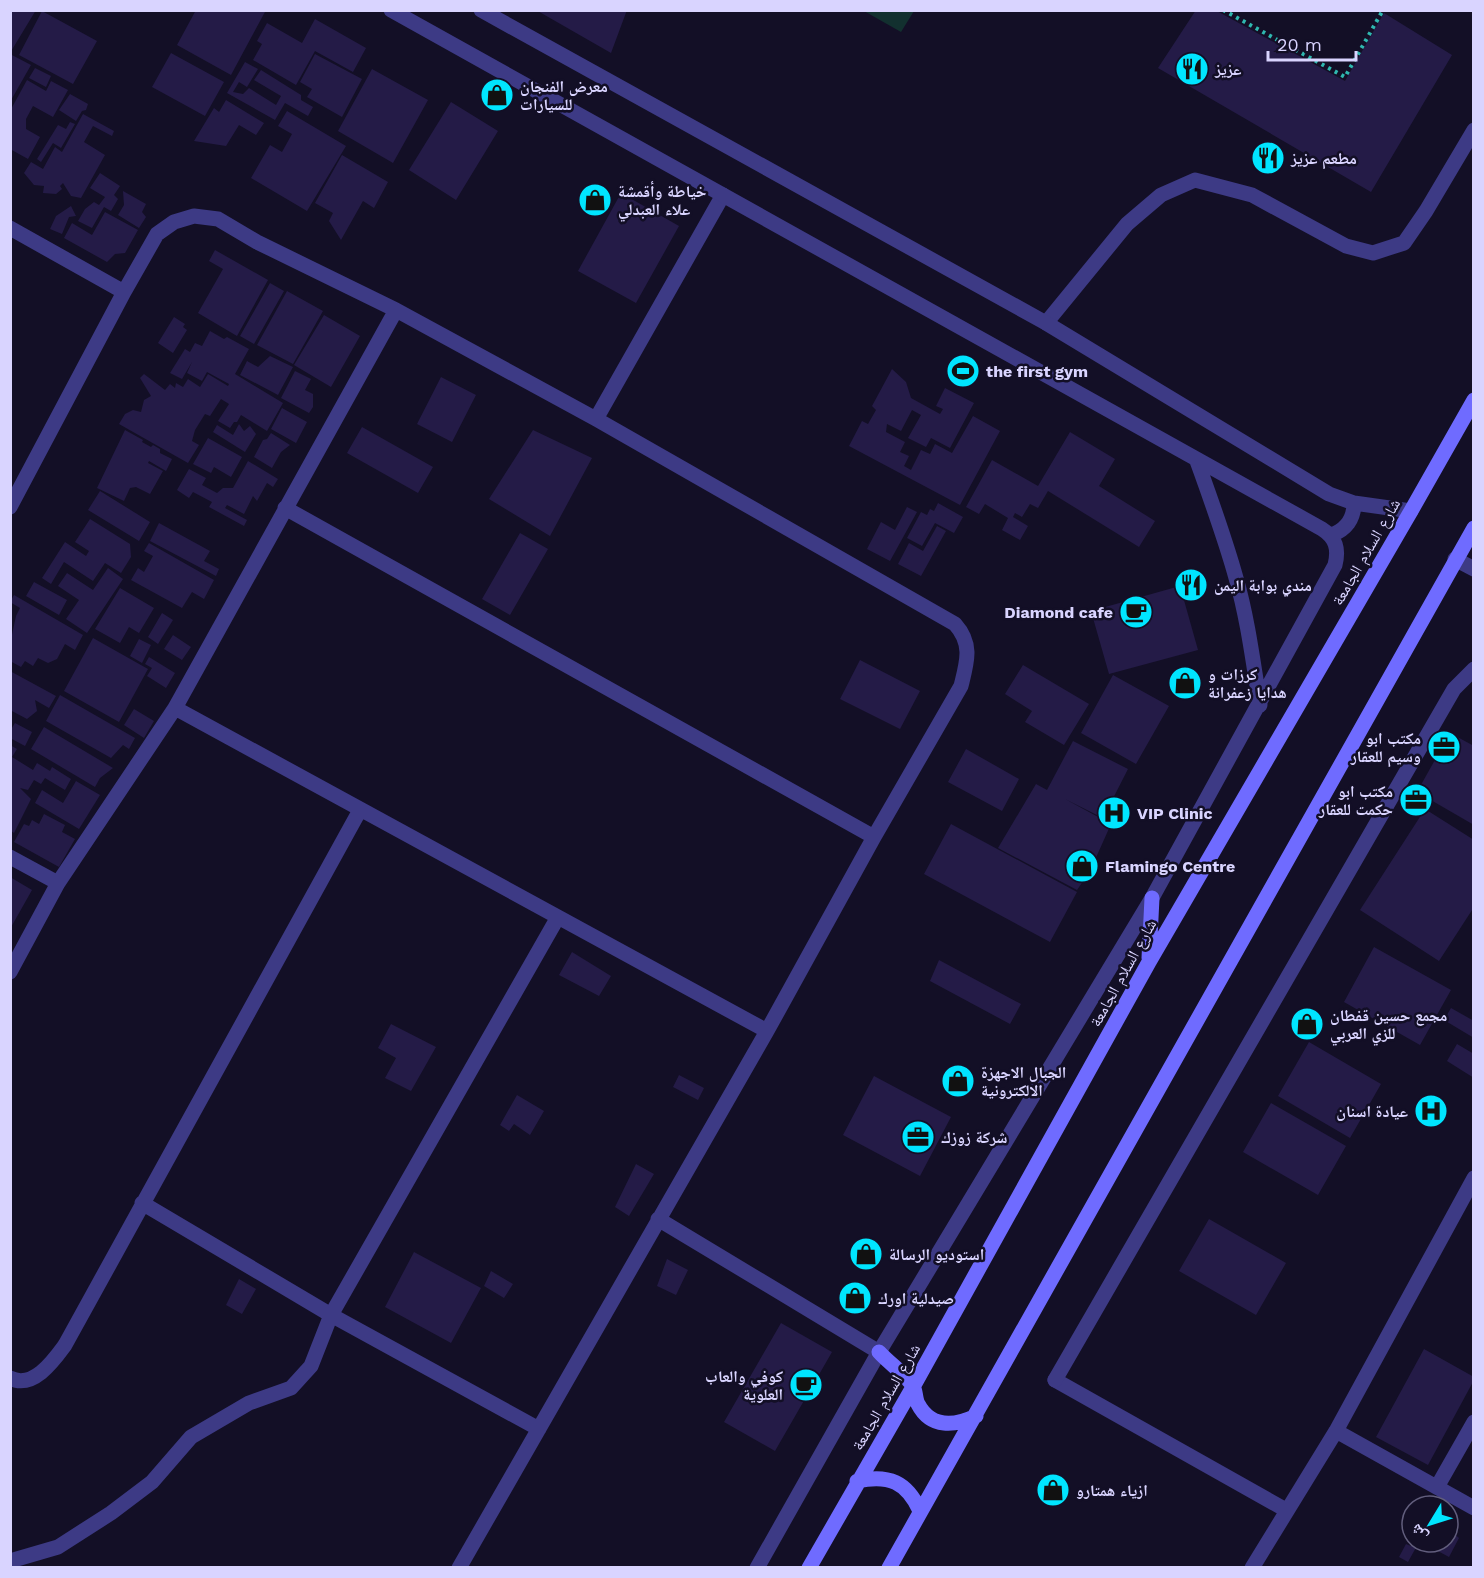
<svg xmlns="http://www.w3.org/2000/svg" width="1484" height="1578" font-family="'Work Sans','Noto Naskh Arabic',sans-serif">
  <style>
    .green { fill: #12302f }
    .building { fill: #241b47 }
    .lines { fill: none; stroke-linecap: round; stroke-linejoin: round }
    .path { stroke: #2fb8b0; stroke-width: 4; stroke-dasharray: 3 4.5; stroke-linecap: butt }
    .service { stroke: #3d3a85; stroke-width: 15 }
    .minor { stroke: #3d3a85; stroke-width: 15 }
    .tertiary { stroke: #3d3a85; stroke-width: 15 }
    .secondary { stroke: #6f6bff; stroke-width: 15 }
    .labels { text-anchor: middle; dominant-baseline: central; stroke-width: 5; stroke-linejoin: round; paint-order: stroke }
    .poi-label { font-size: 16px; font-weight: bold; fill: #d9d4ff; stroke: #130f26; text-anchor: start }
    .street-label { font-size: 16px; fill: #d9d4ff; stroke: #130f26 }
  </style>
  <rect width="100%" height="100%" fill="#130f26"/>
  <path class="green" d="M864 11H914L901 32Z"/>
  <path class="building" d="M10 10H36L10 53Z
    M196 10H266L231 75 177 45Z
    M536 10H627L611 53Z
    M1196 10H1215L1345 81 1384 13 1452 55 1371 192 1158 68Z
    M42 11 97 41 73 84 19 55Z
    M315 19 366 48 353 72 315 51 296 85 253 60 262 44 257 41 267 23 302 43Z
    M171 53 224 82 205 116 152 87Z
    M10 54 31 65 10 102Z
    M315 54 362 79 342 117 307 97 312 89 300 82Z
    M245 62 258 69 247 87 239 82 233 92 243 94 249 88 276 105 281 96 254 80 261 70 301 95V100L313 107 308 116 285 103 275 120 227 93Z
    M35 68 51 76 46 87 29 78Z
    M372 69 428 100 393 163 338 131Z
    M27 80 46 91 51 81 68 90 53 117 33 106 26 119V129L40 137 28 159 10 149V111Z
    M70 94 88 104 86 110 82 111 76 121 59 110Z
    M226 100 264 123 256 135 239 125 226 146 194 141 214 108 219 112Z
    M451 102 498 131 456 200 409 170Z
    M287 111 346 146 307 211 251 178 270 145 282 152 292 134 278 126Z
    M83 114 114 131 112 136 93 126 84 142 105 155 81 198 71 196 63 183 60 186 62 189 56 194 43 193 44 186 34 185 24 173 31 162 43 169 55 147 62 152Z
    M70 122 75 124 61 148 53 143 41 162 37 159 58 125 66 129Z
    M342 155 388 182 374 208 363 201 341 240 329 221 333 213 315 203Z
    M100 173 120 186 114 195 118 199 111 211 104 207 92 228 78 221 85 209 94 202 99 205 105 197 90 188Z
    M123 191 146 204 142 212 146 217 139 228 118 215 124 205Z
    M621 193 679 226 636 303 578 271Z
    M71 206 76 216 69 217 62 234 50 229 56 216Z
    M105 212 138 230 125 253 115 254 107 262 64 238 72 223 92 235Z
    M215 250 268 280 237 336 198 313 223 269 209 261Z
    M270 283 284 291 254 344 240 336Z
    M287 291 323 311 293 364 257 345Z
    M324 315 360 336 331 387 294 365Z
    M174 317 185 324 183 327 187 330 173 353 158 343Z
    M210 331 224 339 227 337 249 349 235 374 283 403 267 431 241 415 237 422H234L230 428 218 421 229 404 221 399 210 416 205 414 195 430 192 441 199 445 188 463 119 424 125 414 133 410 141 412 144 400 151 396 140 378 144 374 165 390 170 384 175 388 176 383 183 387 188 379 200 387 208 374 228 386 229 384 207 372 202 381 187 373 192 362 182 379 170 373 185 349 190 352 195 343 202 346Z
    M270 356 293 367 278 395 240 375 247 361 258 367Z
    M892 369 906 382 911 398 940 414 943 409 936 406 945 388 974 403 950 448 931 438 926 447 908 438 921 415 912 410 901 431 887 424 886 432 905 442 900 452 909 456 904 466 911 470 921 450 930 454 935 444 952 453 973 416 1000 431 960 505 849 446 862 421 868 424 876 410 872 406Z
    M295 371 311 379 305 390 313 394V407L309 413 281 398Z
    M441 377 476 395 452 442 417 424Z
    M282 408 307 422 296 443 271 429Z
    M239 424 244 431 250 426 256 434 245 452 213 432 217 425 233 435Z
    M362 427 433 467 418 493 347 453Z
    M125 430 143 440 142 442 151 447 153 445 160 449V453L172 459 166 471 149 461 148 463 163 471 150 494 136 487 130 488 124 501 97 488Z
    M533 430 592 458 550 536 489 499Z
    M1070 432 1115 459 1099 486 1155 521 1139 547 1048 491 1038 508 1030 504 1022 517 1015 513 1013 517 1028 526 1020 540 1002 530 1008 518 985 504 979 514 966 507 992 460 1038 486Z
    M271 433 290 445 281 452 272 468 254 457 263 440 267 439Z
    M208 438 242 457 231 477 214 467 211 473 193 464Z
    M248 461 278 479 273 487 267 483 257 501 253 496 244 514 227 505 225 508 247 520 244 526 209 507 212 502 193 492 189 498 177 490 189 469 206 478 202 485 217 493 223 488H233Z
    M100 491 150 522 139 541 88 510Z
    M938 503 963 517 954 533 935 523 922 546 907 538 921 512 927 515 930 509 934 511Z
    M907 507 917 512 890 561 867 549 881 522 895 530Z
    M90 519 130 544 131 557 121 573 105 563 93 581 64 562 51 584 42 578 65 542 86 556 89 551 75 542Z
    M159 523 210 551 204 561 219 569 216 576 150 541Z
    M937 526 946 531 921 576 898 564 909 543 923 551Z
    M520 533 548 549 510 615 482 599Z
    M149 543 214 580 204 599 192 592 182 608 131 580 138 568 144 572 153 556 144 551Z
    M108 568 123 579 87 633 66 619 79 600 58 586 67 573 93 590Z
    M34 582 67 600 59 615 26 596Z
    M1180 586 1198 650 1109 674 1091 611Z
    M120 588 154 608 139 633 129 627 120 643 95 629Z
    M14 595 83 635 75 650 65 644 57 659 48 663 38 658 33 666 25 661 21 667 10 661V644L16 616 20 608 10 602Z
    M162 613 173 620 158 644 148 637Z
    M173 635 191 647 182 660 164 649Z
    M93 638 148 669 119 722 64 691Z
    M139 639 151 645 142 663 130 656Z
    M149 657 175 673 166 688 147 676 152 668 145 664Z
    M860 660 920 691 900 729 840 699Z
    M1023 665 1089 704 1064 745 1025 722 1032 711 1005 694Z
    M10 671 56 696 49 708 35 700 37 711 27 719 10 710Z
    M1113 675 1169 706 1136 764 1081 733Z
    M60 695 135 738 129 749 123 745 111 758 46 721Z
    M134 709 154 721 144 738 124 725Z
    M15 723 32 732 25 746 10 738V731Z
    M44 727 113 768 100 778 95 787 31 749Z
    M1450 733 1474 746V825L1417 792Z
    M1073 741 1128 769 1103 818 1065 799 1111 824 1090 871 1077 890 998 848 1036 784 1047 790Z
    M10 745 17 749 12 757 33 770 37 763 50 771 52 767 71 779 65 790 45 778 41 784 34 780 28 790 20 788 31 799 14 833 10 830Z
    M966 749 1019 779 1002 811 948 782Z
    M76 781 100 795 79 829 35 803 42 790 63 803Z
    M1425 809 1474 840V907L1439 961 1360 910Z
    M44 814 65 825 62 832 75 839 59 867 14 842 24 824 29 826 32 820 39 824Z
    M951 824 1077 892 1050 942 924 874Z
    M10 877 32 890 10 929Z
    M1374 947 1451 990 1420 1045 1344 1002Z
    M572 952 611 976 599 996 559 975Z
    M939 960 1021 1004 1010 1024 930 981Z
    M1451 1008 1474 1021V1038L1444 1020Z
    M391 1024 436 1047 411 1091 385 1078 396 1058 378 1048Z
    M1309 1042 1381 1084 1350 1138 1278 1096Z
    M1457 1044 1474 1054V1078L1447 1061Z
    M679 1075 704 1088 698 1100 673 1087Z
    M874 1076 951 1117 920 1176 843 1135Z
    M517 1095 544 1111 530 1135 514 1124 509 1131 500 1125Z
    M1271 1103 1346 1146 1318 1195 1243 1152Z
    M636 1164 654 1174 629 1216 615 1207Z
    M1209 1219 1286 1263 1256 1315 1179 1271Z
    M414 1252 481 1288 451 1343 385 1307Z
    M667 1259 688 1270 676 1295 657 1286Z
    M491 1271 513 1284 504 1298 484 1286Z
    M239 1279 256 1289 242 1314 226 1305Z
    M781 1323 832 1352 775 1451 724 1422Z
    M1424 1349 1474 1377V1380L1428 1465 1376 1437Z
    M1448 1528 1459 1538 1449 1557 1421 1542H1448Z
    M1414 1542H1419L1408 1562 1399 1557 1406 1544 1411 1546Z"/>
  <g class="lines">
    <path class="path" d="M1223 10 1345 77 1383 10"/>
    <path class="service" d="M1046 323 1127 224 1161 195 1195 180 1252 195 1346 246 1373 253 1404 243 1426 211 1474 130"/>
    <path class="minor" d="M10 228 124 292 157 234 174 222 194 216 218 219 257 242 396 310 596 419 955 624C973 644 967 662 961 686L874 837 767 1031 459 1568
      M596 419 723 195
      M10 507 124 292
      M285 508 874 837
      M175 708 767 1031
      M10 857 58 883
      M10 972 58 883 175 708 396 310
      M142 1203 331 1315 539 1429
      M658 1219 879 1352
      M10 1378C33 1390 54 1360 65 1345L360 810
      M1055 1380 1286 1510
      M1336 1431 1474 1508
      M1437 1487 1474 1422
      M10 1561 58 1547 111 1513 152 1482 191 1437 249 1403 291 1388 311 1366 331 1315 558 917
      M1252 1568 1336 1431 1474 1178"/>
    <path class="tertiary" d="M391 10 1322 529C1336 538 1339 549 1335 565L1152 898 879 1352 757 1568
      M481 10 1046 323 1329 494 1354 503 1411 511
      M1197 461C1211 500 1225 538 1236 578 1248 620 1253 662 1260 705
      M1331 535C1346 530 1354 519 1354 503
      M1455 559 1474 569
      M1055 1380 1454 689 1474 669"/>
    <path class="secondary" d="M1149 958 1152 898
      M879 1352C889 1363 905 1374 913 1386 916 1391 915 1399 918 1404 931 1429 955 1426 976 1416
      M857 1481C889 1474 907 1482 920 1511
      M809 1568 913 1387 1149 962 1411 511 1474 400
      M889 1568 1474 528"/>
  </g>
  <defs>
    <symbol id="restaurant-disc" viewBox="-11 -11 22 22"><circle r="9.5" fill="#00e5ff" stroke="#130f26"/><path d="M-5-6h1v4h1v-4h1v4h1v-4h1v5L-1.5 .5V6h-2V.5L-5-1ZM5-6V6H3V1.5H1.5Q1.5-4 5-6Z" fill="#111"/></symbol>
    <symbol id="shop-disc" viewBox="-11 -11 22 22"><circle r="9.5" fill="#00e5ff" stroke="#130f26"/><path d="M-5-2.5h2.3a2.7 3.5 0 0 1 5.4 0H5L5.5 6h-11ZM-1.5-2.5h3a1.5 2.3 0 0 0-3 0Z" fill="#111"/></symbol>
    <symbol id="stadium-disc" viewBox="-11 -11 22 22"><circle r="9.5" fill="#00e5ff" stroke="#130f26"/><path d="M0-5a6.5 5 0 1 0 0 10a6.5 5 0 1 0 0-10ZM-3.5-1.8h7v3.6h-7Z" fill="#111"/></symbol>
    <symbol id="cafe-disc" viewBox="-11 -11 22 22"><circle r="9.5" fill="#00e5ff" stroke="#130f26"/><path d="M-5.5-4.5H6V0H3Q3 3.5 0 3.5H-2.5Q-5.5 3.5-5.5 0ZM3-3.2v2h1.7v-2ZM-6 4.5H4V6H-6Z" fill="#111"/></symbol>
    <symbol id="office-disc" viewBox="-11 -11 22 22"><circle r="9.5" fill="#00e5ff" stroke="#130f26"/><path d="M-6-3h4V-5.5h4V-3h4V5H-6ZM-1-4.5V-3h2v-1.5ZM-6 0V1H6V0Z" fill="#111"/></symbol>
    <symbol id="hospital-disc" viewBox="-11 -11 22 22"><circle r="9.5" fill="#00e5ff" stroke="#130f26"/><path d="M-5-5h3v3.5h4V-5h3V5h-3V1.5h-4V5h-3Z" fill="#111"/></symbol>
  </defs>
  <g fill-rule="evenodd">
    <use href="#restaurant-disc" x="1173" y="50" width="38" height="38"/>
    <use href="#shop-disc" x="478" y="76" width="38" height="38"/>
    <use href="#restaurant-disc" x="1249" y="139" width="38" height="38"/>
    <use href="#shop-disc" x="576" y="181" width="38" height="38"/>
    <use href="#stadium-disc" x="944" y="352" width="38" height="38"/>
    <use href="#restaurant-disc" x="1172" y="566" width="38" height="38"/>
    <use href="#cafe-disc" x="1117" y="593" width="38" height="38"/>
    <use href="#shop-disc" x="1166" y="664" width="38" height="38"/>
    <use href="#office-disc" x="1425" y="728" width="38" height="38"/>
    <use href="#office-disc" x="1397" y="781" width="38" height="38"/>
    <use href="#hospital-disc" x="1095" y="794" width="38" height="38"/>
    <use href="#shop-disc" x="1063" y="847" width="38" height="38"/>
    <use href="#shop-disc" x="1288" y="1005" width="38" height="38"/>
    <use href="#shop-disc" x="939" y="1062" width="38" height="38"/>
    <use href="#hospital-disc" x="1412" y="1092" width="38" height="38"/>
    <use href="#office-disc" x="899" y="1118" width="38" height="38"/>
    <use href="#shop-disc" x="847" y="1235" width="38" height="38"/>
    <use href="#shop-disc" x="836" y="1279" width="38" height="38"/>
    <use href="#cafe-disc" x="787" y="1366" width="38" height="38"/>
    <use href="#shop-disc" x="1034" y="1471" width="38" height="38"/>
  </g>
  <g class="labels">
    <g class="poi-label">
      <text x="1215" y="69">عزيز</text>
      <text x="520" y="86">معرض الفنجان<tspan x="520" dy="18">للسيارات</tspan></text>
      <text x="1291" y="158">مطعم عزيز</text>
      <text x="618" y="191">خياطة وأقمشة<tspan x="618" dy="18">علاء العبدلي</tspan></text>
      <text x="986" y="371">the first gym</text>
      <text x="1214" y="585">مندي بوابة اليمن</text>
      <text x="1113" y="612" text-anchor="end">Diamond cafe</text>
      <text x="1208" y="674">كرزات و<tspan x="1208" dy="18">هدايا زعفرانة</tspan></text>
      <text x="1421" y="738" text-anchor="end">مكتب ابو<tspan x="1421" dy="18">وسيم للعقار</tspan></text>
      <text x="1393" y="791" text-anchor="end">مكتب ابو<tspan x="1393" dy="18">حكمت للعقار</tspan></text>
      <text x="1137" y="813">VIP Clinic</text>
      <text x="1105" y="866">Flamingo Centre</text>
      <text x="1330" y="1015">مجمع حسين قفطان<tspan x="1330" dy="18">للزي العربي</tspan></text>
      <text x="981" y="1072">الجبال الاجهزة<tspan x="981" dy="18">الالكترونية</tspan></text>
      <text x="1408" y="1111" text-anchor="end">عيادة اسنان</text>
      <text x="941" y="1137">شركة زوزك</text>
      <text x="889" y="1254">استوديو الرسالة</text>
      <text x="878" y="1298">صيدلية اورك</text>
      <text x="783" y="1376" text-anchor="end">كوفي والعاب<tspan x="783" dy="18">العلوية</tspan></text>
      <text x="1076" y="1490">ازياء همتارو</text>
    </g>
    <g class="street-label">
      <text transform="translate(1366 552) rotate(-60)">شارع السلام الجامعة</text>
      <text transform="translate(1123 973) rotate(-61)">شارع السلام الجامعة</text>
      <text transform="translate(886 1397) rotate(-60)">شارع السلام الجامعة</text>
    </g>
  </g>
  <rect width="1484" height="1578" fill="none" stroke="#d9d4ff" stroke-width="24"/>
  <g transform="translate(1430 1524) rotate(232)"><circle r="28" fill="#130f26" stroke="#625e7d" stroke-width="1.5"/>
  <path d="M0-4.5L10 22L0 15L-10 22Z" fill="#00e5ff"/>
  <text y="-9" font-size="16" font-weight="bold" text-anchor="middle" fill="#d9d4ff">ش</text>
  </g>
  <path d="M1268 51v9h88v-9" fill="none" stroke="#d9d4ff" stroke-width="3"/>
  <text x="1277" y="51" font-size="18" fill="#d9d4ff" stroke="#130f26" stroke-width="4.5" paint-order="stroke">20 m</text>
</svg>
